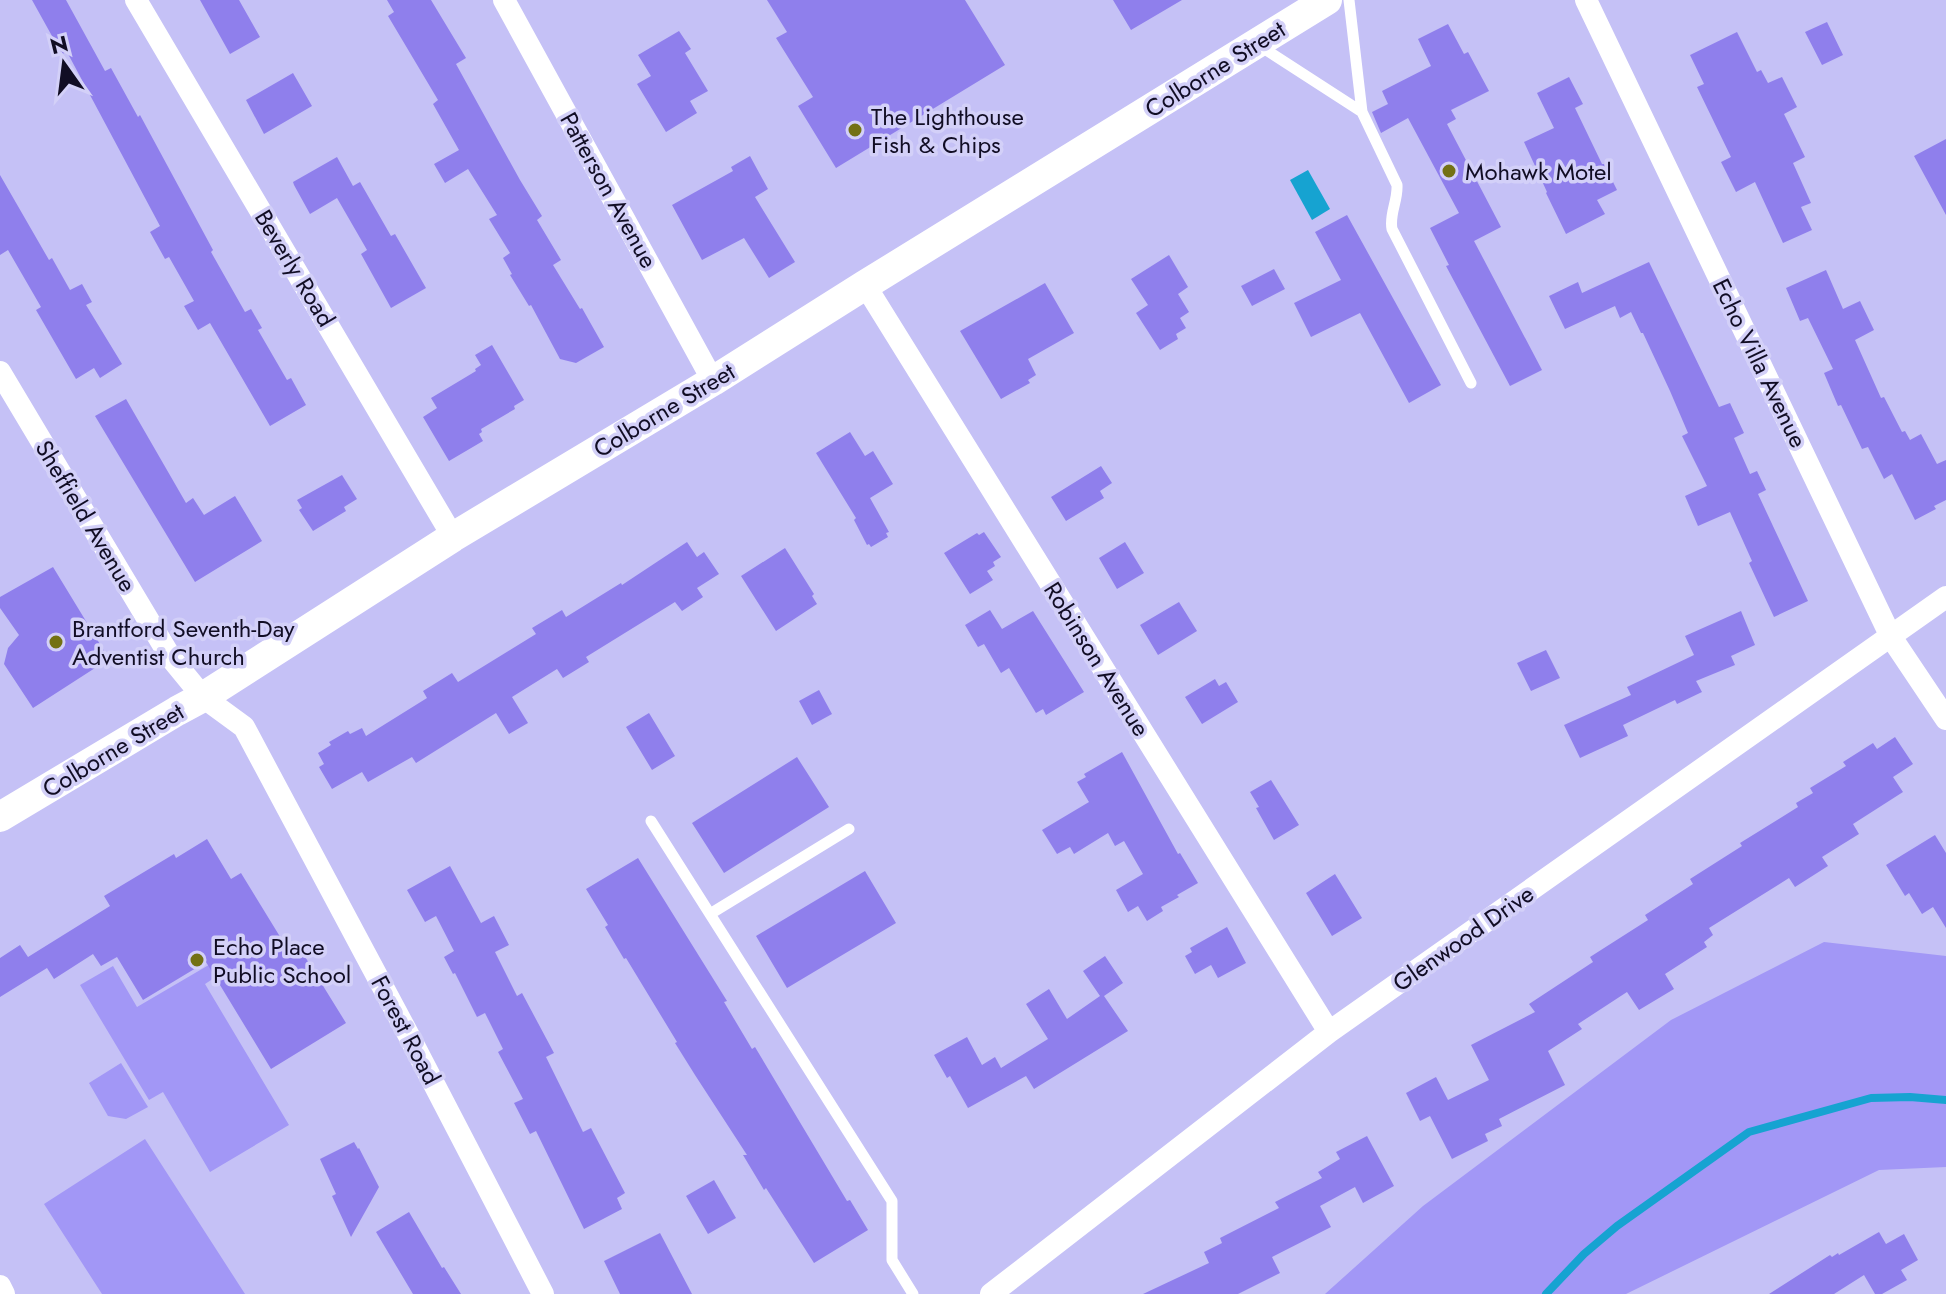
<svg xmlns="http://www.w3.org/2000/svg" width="1946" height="1294" font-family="Jost,sans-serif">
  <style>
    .green { fill: #a297f6 }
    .water { fill: #16a3d1 }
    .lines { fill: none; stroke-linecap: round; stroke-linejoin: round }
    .stream { stroke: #16a3d1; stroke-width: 8 }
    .building { fill: #8f7fec }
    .lane { stroke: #fff; stroke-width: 11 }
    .street { stroke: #fff; stroke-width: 22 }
    .secondary { stroke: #fff; stroke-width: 30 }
    .poi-dot { fill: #737114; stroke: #d3d0f8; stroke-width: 3 }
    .labels { text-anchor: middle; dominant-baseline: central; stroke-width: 7; stroke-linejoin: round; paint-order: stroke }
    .street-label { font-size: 24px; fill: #110d24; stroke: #d3d0f8 }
    .poi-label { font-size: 24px; fill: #110d24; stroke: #d3d0f8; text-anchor: start }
  </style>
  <rect width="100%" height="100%" fill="#c5c1f6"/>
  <path class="green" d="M1824 942 1946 956V1167L1879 1170 1626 1294H1325L1423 1206 1671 1020Z
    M219 959 226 970 205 984 289 1125 210 1172 163 1092 149 1100 80 985 113 966 137 1007Z
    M121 1063 148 1107 126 1119 108 1116 89 1083Z
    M145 1139 245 1294H102L44 1204Z"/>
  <path class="water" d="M1308 170 1330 209 1312 220 1290 180Z"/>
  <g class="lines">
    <path class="stream" d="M1546 1294 1584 1254 1617 1226 1749 1132 1871 1098 1910 1097 1946 1100"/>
  </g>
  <path class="building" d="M32 0H66L105 71 111 68 138 117 140 115 213 250 211 252 245 312 251 309 262 328 258 330 287 380 291 378 306 405 270 426 210 323 198 330 184 306 194 301 169 257 165 259 150 232 160 226 67 52 62 54Z
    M200 0H239L260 37 230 54Z
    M387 0H431L466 58 456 64 520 180 542 216 537 220 561 260 553 265 580 309 582 308 604 347 576 363 560 359 531 305 529 306 510 275 512 274 503 258 510 253 489 219 497 215 468 169 445 183 434 164 459 150 433 104 438 100 388 16 394 12Z
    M767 0H965L1005 65 836 168 798 106 813 97 776 38 787 32Z
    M1113 0H1182L1131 30Z
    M1827 22 1843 55 1822 65 1805 32Z
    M1448 24 1464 54 1468 52 1489 91 1451 110 1456 119 1447 124 1501 227 1474 241 1542 370 1510 386 1446 266 1449 265 1430 228 1459 213 1408 118 1381 133 1372 112 1388 104 1382 91 1431 66 1418 39Z
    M679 31 691 49 685 53 708 91 690 101 697 113 666 132 637 84 651 76 638 55Z
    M1737 32 1757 72 1761 70 1768 83 1782 77 1797 107 1784 114 1805 157 1793 163 1811 203 1801 207 1812 230 1783 243 1755 182 1736 192 1721 162 1731 157 1697 87 1704 84 1690 55Z
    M293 73 312 106 264 134 246 100Z
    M1569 77 1583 104 1575 108 1602 164H1604L1617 190 1597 200 1605 214 1566 234 1546 193 1547 192 1524 142 1554 128 1537 93Z
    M1946 139V215L1914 156Z
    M750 156 768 189 755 197 795 262 769 278 744 238 702 260 672 205 733 171 731 167Z
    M337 157 353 186 360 182 391 236 395 234 426 288 391 308 361 254 367 250 337 198 310 214 294 185 293 182Z
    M0 175 49 260 52 258 70 290 82 284 92 302 86 305 122 364 100 378 94 368 76 379 36 310 41 307 8 250 0 255Z
    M1347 215 1441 385 1409 403 1360 313 1311 337 1294 303 1341 280 1315 232Z
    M1169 255 1188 287 1178 294 1189 312 1180 318 1186 328 1176 334 1178 339 1160 350 1136 313 1148 305 1131 279Z
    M1649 262 1719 407 1730 403 1744 433 1734 438 1750 474 1757 471 1766 490 1758 494 1808 601 1774 617 1749 563 1752 561 1730 512 1698 526 1685 496 1707 486 1682 436 1688 433 1670 391 1643 333H1641L1631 312 1620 318 1615 306 1565 329 1549 296 1578 282 1582 293Z
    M1274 269 1285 289 1252 306 1241 286Z
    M1826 270 1843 309 1860 301 1874 330 1855 340 1881 398 1884 397 1902 432 1905 431 1910 440 1921 434 1937 464 1946 460V500L1934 506 1936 509 1915 520 1892 474 1884 479 1868 447 1862 449 1841 405 1838 406 1824 373 1833 369 1808 318 1800 321 1786 288Z
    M1045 283 1074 333 1028 359 1036 375 1028 380 1030 383 1001 399 960 331Z
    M492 345 524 400 514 406 515 409 481 429 482 432 479 434 483 441 449 461 423 417 437 408 431 398 476 371 475 369 481 365 475 355Z
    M126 399 186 503 193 498 204 515 235 496 262 541 195 582 95 416Z
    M850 432 865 456 873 451 893 484 870 498 889 532 886 533 888 537 871 547 869 544 867 545 854 520 856 518 816 453Z
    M1101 466 1112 483 1100 491 1104 498 1066 521 1051 497Z
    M342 475 357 499 344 507 346 511 313 531 299 510 302 508 297 500Z
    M984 532 1001 557 993 562 995 566 987 571 993 580 970 594 944 553 977 533 979 535Z
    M687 542 697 557 704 552 719 574 697 588 703 597 682 611 675 602 586 657 589 662 563 678 557 669 512 697 528 723 509 734 496 713 416 763 412 757 368 782 362 772 332 789 319 767 324 764 318 753 331 745 329 742 348 731 350 734 362 728 366 736 427 698 423 691 452 673 458 682 536 634 532 628 562 610 566 617 621 583 622 585Z
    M1125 542 1144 573 1117 589 1099 558Z
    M785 548 814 594 812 596 817 604 776 631 741 576Z
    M53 567 109 659 33 708 4 664 8 648 19 635 0 608V597Z
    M1179 602 1197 631 1158 655 1140 625Z
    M990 610 1002 629 1033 611 1084 692 1046 715 1043 709 1036 713 1009 668 1001 673 984 644 978 647 965 625Z
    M1741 611 1755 645 1731 656 1735 665 1696 681 1702 692 1677 704 1675 700 1623 725 1628 736 1580 758 1564 725 1631 695 1627 687 1694 655 1685 636Z
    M1546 650 1560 678 1531 691 1517 663Z
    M1215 679 1219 686 1226 682 1238 702 1202 724 1185 697Z
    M819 690 832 714 812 725 799 701Z
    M649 713 675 756 652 770 626 727Z
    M1895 737 1913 764 1893 777 1903 792 1853 824 1859 834 1822 857 1828 866 1795 887 1789 878 1709 928 1713 935 1704 942 1707 947 1665 974 1674 989 1639 1010 1627 992 1578 1024 1582 1029 1548 1051 1565 1085 1499 1119 1502 1126 1485 1134 1488 1141 1452 1159 1430 1116 1420 1121 1406 1093 1436 1077 1448 1100 1489 1080 1471 1045 1535 1012 1529 1004 1593 962 1590 957 1648 920 1645 915 1693 884 1690 879 1742 846 1740 843 1798 807 1796 803 1813 793 1810 788 1846 766 1843 762 1873 743 1877 749Z
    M1122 752 1178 854 1180 853 1198 883 1177 895 1179 897 1161 907 1163 911 1147 921 1138 906 1128 912 1116 890 1143 874 1124 841 1115 846 1108 833 1074 854 1070 847 1057 854 1042 830 1089 802 1077 782 1086 777 1084 774Z
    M797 757 829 807 724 873 692 823Z
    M1271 780 1299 825 1274 840 1256 808 1259 807 1250 792Z
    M1935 835 1946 853V928L1933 907 1922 914 1909 893 1905 896 1886 865Z
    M207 839 231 879 241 873 290 953 299 947 346 1023 271 1069 206 962 143 1000 117 957 101 966 93 954 54 979 47 968 0 997V958L20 945 28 957 110 906 104 896 174 854 176 858Z
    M638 858 727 1001 724 1002 752 1049 755 1047 847 1201 850 1200 868 1230 814 1263 766 1188 764 1190 743 1155H747L695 1075 675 1043 677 1042 626 958 624 959 605 927 608 925 586 889Z
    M450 866 481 923 494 916 509 945 495 952 517 996 522 993 554 1053 546 1057 583 1132 591 1128 625 1193 617 1198 622 1209 584 1229 536 1131 530 1134 514 1103 523 1099 498 1052 503 1049 485 1013 477 1017 455 973 453 974 444 957 454 951 436 916 425 922 407 890Z
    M865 871 896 923 787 988 756 936Z
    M1335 874 1362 918 1332 936 1306 893Z
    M1227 927 1246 963 1218 978 1211 965 1195 974 1185 956 1192 952 1190 948Z
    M1105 956 1123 983 1104 996 1128 1031 1034 1089 1026 1076 968 1108 950 1076 947 1078 934 1055 967 1037 982 1065 995 1057 1001 1068 1048 1039 1026 1004 1049 989 1067 1019 1100 996 1083 971Z
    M1367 1136 1394 1186 1363 1203 1355 1187 1320 1206 1331 1227 1272 1257 1280 1273 1238 1294H1143L1209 1263 1204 1252 1222 1243 1220 1238 1279 1208 1275 1202 1322 1178 1318 1172 1340 1159 1336 1152Z
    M354 1142 358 1149 359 1148 379 1187 351 1237 332 1196 336 1194 320 1159Z
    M714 1180 736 1218 708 1234 686 1196Z
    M409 1212 442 1268 444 1267 461 1294H413L376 1232Z
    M1879 1232 1886 1244 1904 1234 1918 1260 1901 1270 1907 1280 1882 1294H1875L1864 1275 1834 1294H1769L1830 1255 1832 1257 1838 1253 1839 1255Z
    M660 1233 692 1294H620L604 1261Z"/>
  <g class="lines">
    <path class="lane" d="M1260 46 1362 112 1349 0
      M1362 112 1397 185C1398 201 1389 214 1392 229L1471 383
      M651 821 892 1201V1260L913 1294
      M710 914 849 829"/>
    <path class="street" d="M136 0 453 537
      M504 0 713 381
      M1586 0 1891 637 1946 719
      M865 285 1329 1032
      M0 372 171 658 203 697 244 727 408 1034 543 1294
      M0 1286 4 1294
      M991 1294 1329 1032 1946 597"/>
    <path class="secondary" d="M0 817 177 711 203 697 453 537 713 381 865 285 1327 0"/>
  </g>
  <g class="poi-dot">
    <circle cx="855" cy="130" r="8"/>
    <circle cx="1449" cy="171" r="8"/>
    <circle cx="56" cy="642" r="8"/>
    <circle cx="197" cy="960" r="8"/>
  </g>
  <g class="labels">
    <g class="street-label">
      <text transform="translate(1215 69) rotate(-32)">Colborne Street</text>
      <text transform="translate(609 190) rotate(61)">Patterson Avenue</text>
      <text transform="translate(295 268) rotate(59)">Beverly Road</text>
      <text transform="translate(1760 363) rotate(64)">Echo Villa Avenue</text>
      <text transform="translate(664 410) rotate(-31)">Colborne Street</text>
      <text transform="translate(86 516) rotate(59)">Sheffield Avenue</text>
      <text transform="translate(1097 659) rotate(58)">Robinson Avenue</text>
      <text transform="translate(113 750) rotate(-31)">Colborne Street</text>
      <text transform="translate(1463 938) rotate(-35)">Glenwood Drive</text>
      <text transform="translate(406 1030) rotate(62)">Forest Road</text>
    </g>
    <g class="poi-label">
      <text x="871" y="116">The Lighthouse<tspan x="871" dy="28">Fish &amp; Chips</tspan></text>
      <text x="1465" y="171">Mohawk Motel</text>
      <text x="72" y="628">Brantford Seventh-Day<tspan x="72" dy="28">Adventist Church</tspan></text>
      <text x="213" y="946">Echo Place<tspan x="213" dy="28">Public School</tspan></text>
    </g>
  </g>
  <g transform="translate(64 64) rotate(346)" stroke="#d3d0f8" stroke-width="6" paint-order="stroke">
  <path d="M0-6L14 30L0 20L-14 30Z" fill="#110d24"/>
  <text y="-12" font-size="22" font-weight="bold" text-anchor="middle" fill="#110d24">N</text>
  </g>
</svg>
